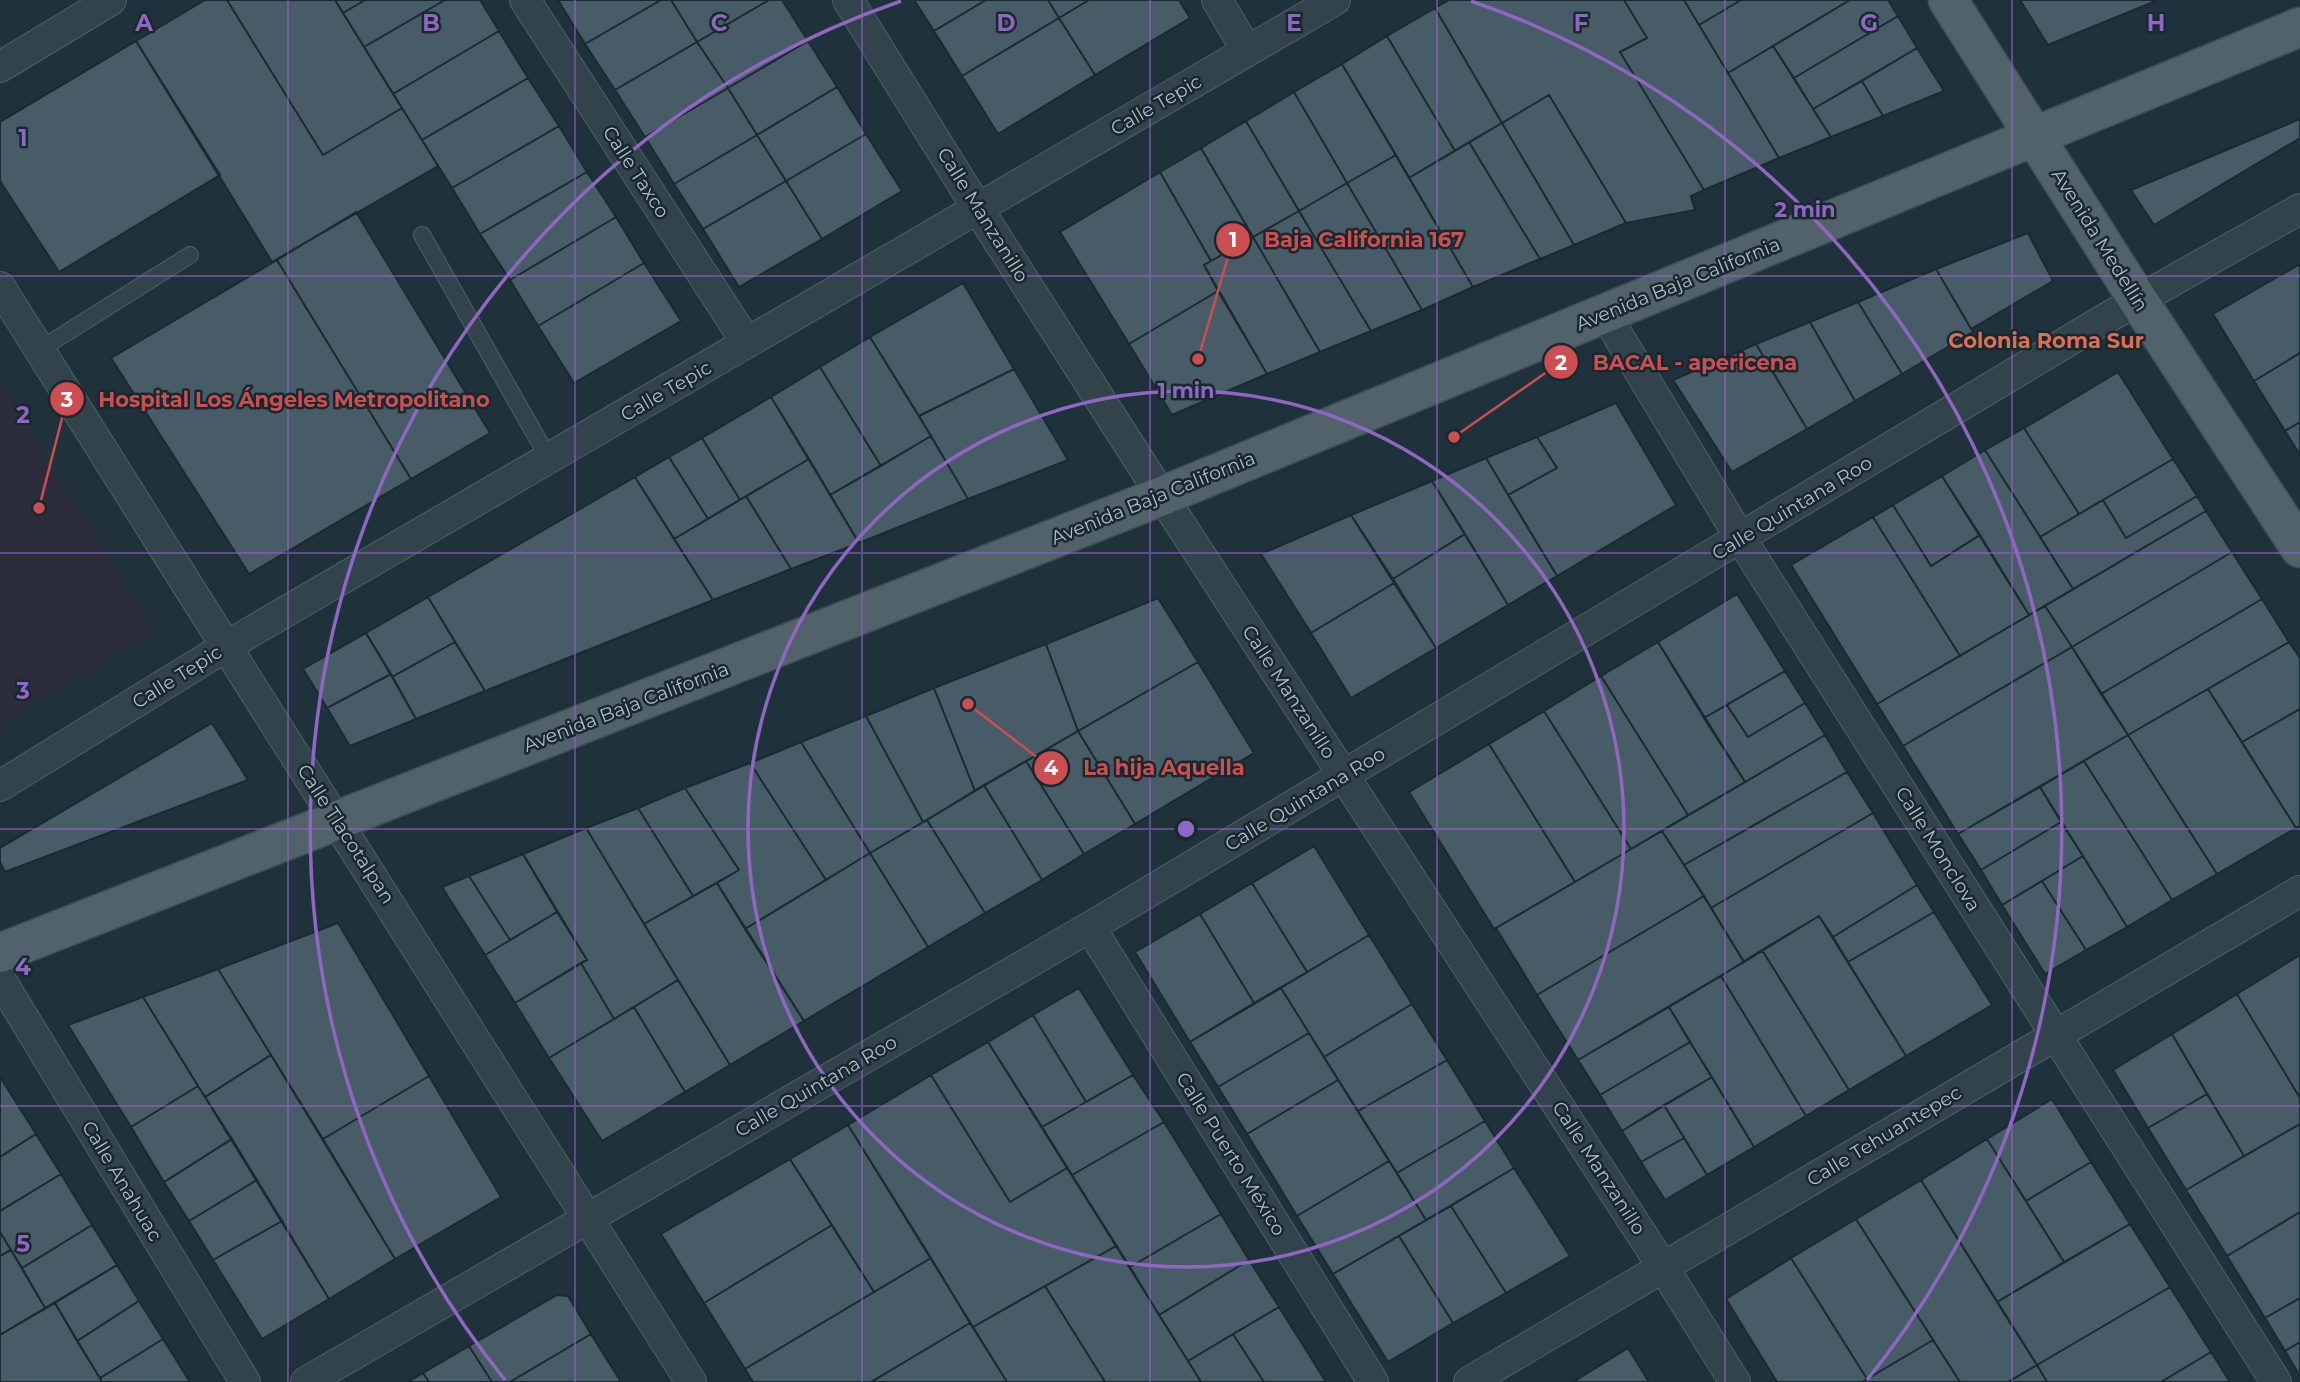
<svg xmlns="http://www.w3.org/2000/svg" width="2300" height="1382" font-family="Montserrat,sans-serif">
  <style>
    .medical { fill: #2c2d3b }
    .building { fill: #485c67; stroke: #1b2a31; stroke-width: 2 }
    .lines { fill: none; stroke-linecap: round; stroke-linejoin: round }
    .service-casing { stroke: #516168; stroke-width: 18 }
    .minor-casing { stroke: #516168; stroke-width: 32 }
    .primary-casing { stroke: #404f57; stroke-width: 41 }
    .service { stroke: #33434b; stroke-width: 16 }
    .minor { stroke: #33434b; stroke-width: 30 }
    .primary { stroke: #51626b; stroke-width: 38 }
    .grid { fill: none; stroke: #8f66c2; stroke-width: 2; stroke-opacity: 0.55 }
    .ring { fill: none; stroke: #8f66c2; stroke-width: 3.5 }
    .labels { text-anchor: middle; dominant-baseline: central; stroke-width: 5; stroke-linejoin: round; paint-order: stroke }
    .street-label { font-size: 19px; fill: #aebec7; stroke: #19282f }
    .neighbourhood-label { font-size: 21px; font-weight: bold; fill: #dc6e54; stroke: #19282f }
    .grid-label { font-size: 23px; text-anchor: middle; font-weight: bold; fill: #8f66c2; stroke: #19282f; stroke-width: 5; stroke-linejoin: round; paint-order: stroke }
    .centre { fill: #8f66c2; stroke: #19282f; stroke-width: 3.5 }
    .ring-label { font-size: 21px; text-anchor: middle; font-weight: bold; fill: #8f66c2; stroke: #19282f; stroke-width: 5; stroke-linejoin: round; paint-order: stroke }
    .leader { fill: none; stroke: #cc4e50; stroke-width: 2.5 }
    .callout-dot { fill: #cc4e50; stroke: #19282f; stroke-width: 2.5 }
    .mark-label { font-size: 21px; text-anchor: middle; font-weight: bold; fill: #fff }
    .callout-label { font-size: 21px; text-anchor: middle; font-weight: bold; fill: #cc4e50; stroke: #19282f; stroke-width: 5; stroke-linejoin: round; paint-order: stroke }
  </style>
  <rect width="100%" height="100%" fill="#1f323b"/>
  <path class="medical" d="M0 383 155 632 0 724Z"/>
  <path class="building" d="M205 0H227L323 155 402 108 438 166 272 262 136 41Z
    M227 0H335L402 108 323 155Z
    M335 0H365L343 13Z
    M365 0H445L364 47 343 13Z
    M445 0H480L499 31 393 94 364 47Z
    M558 0H661L585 44Z
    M661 0H671L697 42 615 90 585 44Z
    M671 0H769L697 42Z
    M769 0H782L808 41 728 88 697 42Z
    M914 0H986L934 31Z
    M986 0H1048L1059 18 962 76 934 31Z
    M1048 0H1089L1059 18Z
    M1089 0H1179L1190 18 1095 75 1059 18Z
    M1449 0H1624L1647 38 1620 52 1704 190 1691 196 1695 210 1626 223 1549 95 1502 123 1435 8Z
    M1624 0H1684L1779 158 1704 190 1620 52 1647 38Z
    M1684 0H1741L1699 25Z
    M1741 0H1850L1728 73 1699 25Z
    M1850 0H1888L1898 16 1794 78 1773 46Z
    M2020 0H2158L2048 45Z
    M1435 8 1502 123 1455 151 1387 36Z
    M1898 16 1917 48 1813 109 1794 78Z
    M1059 18 1095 75 998 134 962 76Z
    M499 31 528 78 422 140 393 94Z
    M1387 36 1455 151 1409 178 1342 64Z
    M136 41 220 175 59 272 0 181V122Z
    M808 41 837 87 757 135 728 88Z
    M697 42 728 88 645 137 615 90Z
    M1773 46 1831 137 1779 158 1728 73Z
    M1917 48 1944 91 1883 116 1862 81Z
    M1342 64 1396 155 1347 183 1294 92Z
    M528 78 559 126 452 188 422 140Z
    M1862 81 1883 116 1831 137 1813 109Z
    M837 87 866 134 786 181 757 135Z
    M728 88 757 135 674 184 645 137Z
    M1294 92 1347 183 1299 211 1246 121Z
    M1549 95 1626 223 1574 245 1502 123Z
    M2300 119V138L2154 225 2131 190Z
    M1246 121 1299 211 1253 237 1201 148Z
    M1502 123 1574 245 1540 259 1469 142Z
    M559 126 587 172 480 234 452 188Z
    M866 134 902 191 822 239 786 181Z
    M757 135 786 181 703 229 674 184Z
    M1469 142 1540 259 1473 287 1409 178Z
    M1201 148 1253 237 1211 261 1160 172Z
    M1396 155 1473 287 1422 310 1347 183Z
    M587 172 616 217 510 280 480 234Z
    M1160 172 1211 261 1204 265 1218 291 1129 344 1060 232Z
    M786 181 822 239 739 287 703 229Z
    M1347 183 1422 310 1371 331 1299 211Z
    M1299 211 1371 331 1320 352 1253 237Z
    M356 212 490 433 411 479 277 260Z
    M616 217 644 263 538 326 510 280Z
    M2028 233 2053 281 1971 329 1936 269Z
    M1253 237 1320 352 1267 374 1204 265Z
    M277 260 411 479 249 574 111 358Z
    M644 263 681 321 574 383 538 326Z
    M2300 264V353L2254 381 2213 314Z
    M1936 269 1973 332 1902 374 1858 302Z
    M963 283 1014 369 919 416 870 337Z
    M1218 291 1267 374 1172 415 1129 344Z
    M1858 302 1902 374 1855 401 1810 322Z
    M1810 322 1855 401 1807 429 1756 344Z
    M870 337 931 436 881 466 820 367Z
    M1756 344 1807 429 1732 472 1673 380Z
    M2300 353V422L2285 431 2254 381Z
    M820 367 881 466 830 495 771 397Z
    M1014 369 1068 460 968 499 919 416Z
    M2118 372 2173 459 2079 514 2024 428Z
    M771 397 809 459 740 500 702 438Z
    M1616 403 1676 505 1557 576 1508 495 1557 468 1537 437Z
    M2300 422V455L2285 431Z
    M2024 428 2079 514 2040 537 1985 450Z
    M931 436 968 499 859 543 830 495Z
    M1537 437 1557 468 1508 495 1486 458Z
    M702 438 740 500 708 519 669 457Z
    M1985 450 2073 589 2029 615 1942 476Z
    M669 457 708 519 674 539 635 477Z
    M1486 458 1557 576 1508 605 1432 481Z
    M809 459 859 543 791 569 746 496Z
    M2173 459 2197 496 2126 538 2103 500Z
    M1942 476 1980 535 1931 566 1893 505Z
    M635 477 713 600 485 691 428 597Z
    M1432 481 1465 534 1393 579 1351 515Z
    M746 496 791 569 713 600 674 539Z
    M2197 496 2206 511 2073 589 2040 537 2103 500 2126 538Z
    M1893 505 1931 566 1980 535 2029 615 1960 656 1873 517Z
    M2206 511 2232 552 2072 647 2045 606Z
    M1351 515 1394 583 1311 633 1261 554Z
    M1873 517 1960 656 1877 704 1791 565Z
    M1465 534 1508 605 1436 648 1393 579Z
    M2232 552 2262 599 2101 694 2072 647Z
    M1394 583 1436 648 1351 698 1311 633Z
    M1737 594 1785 671 1704 718 1658 642Z
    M428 597 455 642 392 677 366 633Z
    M1158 598 1198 662 1078 731 1046 644Z
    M2262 599 2289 642 2128 735 2101 694Z
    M2045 606 2072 647 1903 746 1877 704Z
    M366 633 391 674 327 708 303 669Z
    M455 642 485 691 416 719 392 677Z
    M1658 642 1745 782 1688 815 1601 676Z
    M2289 642 2300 658V709L2242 742 2208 689Z
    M1046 644 1078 731 975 791 934 688Z
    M2072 647 2128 735 1958 834 1903 746Z
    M1198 662 1254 753 1135 824 1078 731Z
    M1785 671 1805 703 1748 737 1727 705Z
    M391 674 416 719 350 746 327 708Z
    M1601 676 1688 815 1631 849 1544 711Z
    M934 688 975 791 923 822 866 716Z
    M2208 689 2296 828 2217 874 2128 735Z
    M1805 703 1825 735 1745 782 1704 718 1727 705 1748 737Z
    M2300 709V826L2296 828 2242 742Z
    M1544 711 1631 849 1575 882 1489 744Z
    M866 716 923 822 870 853 801 742Z
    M212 723 248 780 5 872 0 862V848Z
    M1078 731 1135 824 1084 854 1026 761Z
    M1825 735 1847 772 1684 865 1662 831Z
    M2128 735 2217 874 2172 900 2084 761Z
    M801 742 870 853 826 880 750 763Z
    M1489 744 1575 882 1494 929 1409 792Z
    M1026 761 1084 854 1042 880 984 785Z
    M2084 761 2172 900 2127 927 2040 787Z
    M750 763 826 880 745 929 717 883 739 870 685 788Z
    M1847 772 1873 813 1711 908 1684 865Z
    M984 785 1042 880 985 913 927 820Z
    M2040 787 2061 822 1981 870 1958 834Z
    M685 788 739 870 693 896 638 808Z
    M638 808 693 896 644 924 586 828Z
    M1873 813 1917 885 1833 937 1819 916 1744 962 1711 908Z
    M927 820 985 913 928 947 870 853Z
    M2061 822 2083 856 2002 905 1981 870Z
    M586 828 678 980 614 1019 581 963 587 960 523 854Z
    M1662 831 1704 896 1537 995 1496 928Z
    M1314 846 1369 935 1307 972 1252 883Z
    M870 853 928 947 804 1021 745 929Z
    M523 854 557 912 510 940 469 876Z
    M2083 856 2127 927 2086 950 2042 881Z
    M469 876 510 940 485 955 442 887Z
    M2042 881 2086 950 2045 974 2002 905Z
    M717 883 804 1021 730 1065 644 924Z
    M1252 883 1307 972 1254 1003 1200 914Z
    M1917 885 1934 912 1848 962 1833 937Z
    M1704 896 1744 962 1578 1060 1537 995Z
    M557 912 587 960 515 1003 485 955Z
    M1934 912 1992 1005 1906 1056 1848 962Z
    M1200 914 1254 1003 1190 1042 1135 952Z
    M1819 916 1906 1056 1849 1090 1762 950Z
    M338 923 429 1076 323 1139 218 969Z
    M1369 935 1412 1004 1324 1057 1281 988Z
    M1762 950 1849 1090 1806 1116 1721 976Z
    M2300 955V1098L2237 994Z
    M581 963 614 1019 549 1058 515 1003Z
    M218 969 271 1055 205 1097 143 997Z
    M1721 976 1806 1116 1754 1147 1669 1007Z
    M678 980 730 1065 685 1092 634 1007Z
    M1079 988 1133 1075 1086 1102 1033 1015Z
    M1281 988 1309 1033 1218 1087 1190 1042Z
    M2237 994 2300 1098V1124L2244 1156 2172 1034Z
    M143 997 198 1086 131 1127 68 1025Z
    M1412 1004 1447 1060 1358 1111 1324 1057Z
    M634 1007 685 1092 602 1141 549 1058Z
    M1669 1007 1690 1042 1600 1095 1578 1060Z
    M1033 1015 1086 1102 1042 1127 988 1042Z
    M1309 1033 1338 1080 1247 1134 1218 1087Z
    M2172 1034 2207 1094 2148 1128 2113 1070Z
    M988 1042 1067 1168 1010 1202 931 1075Z
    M1690 1042 1712 1077 1622 1131 1600 1095Z
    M271 1055 395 1259 329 1299 205 1097Z
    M1447 1060 1485 1121 1397 1173 1358 1111Z
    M931 1075 1010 1202 1067 1168 1116 1246 973 1327 848 1125Z
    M1133 1075 1164 1122 1072 1175 1042 1127Z
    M429 1076 501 1197 395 1259 323 1139Z
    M0 1077 36 1134 0 1157Z
    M1712 1077 1754 1147 1707 1175 1664 1105Z
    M1338 1080 1389 1161 1297 1216 1247 1134Z
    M198 1086 232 1139 164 1182 131 1127Z
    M2207 1094 2244 1156 2186 1190 2148 1128Z
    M2052 1099 2091 1162 2026 1201 1987 1139Z
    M1664 1105 1684 1138 1641 1162 1622 1131Z
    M1485 1121 1514 1168 1426 1220 1397 1173Z
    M1164 1122 1221 1214 1130 1267 1072 1175Z
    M2300 1124V1212L2227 1256 2186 1190Z
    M848 1125 931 1258 874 1292 790 1159Z
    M36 1134 61 1174 0 1211V1157Z
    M1684 1138 1707 1175 1665 1200 1641 1162Z
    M232 1139 257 1180 189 1221 164 1182Z
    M1987 1139 2064 1262 1997 1302 1921 1180Z
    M790 1159 832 1225 704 1303 661 1234Z
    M1389 1161 1426 1220 1333 1274 1297 1216Z
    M2091 1162 2130 1224 2064 1262 2026 1201Z
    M1514 1168 1570 1256 1506 1293 1451 1206Z
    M61 1174 92 1225 22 1268 0 1232V1211Z
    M257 1180 282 1221 213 1260 189 1221Z
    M1921 1180 2037 1365 2008 1382H1960L1856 1219Z
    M1451 1206 1506 1293 1453 1323 1399 1236Z
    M2300 1212V1298L2265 1318 2227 1256Z
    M1221 1214 1249 1260 1159 1315 1130 1267Z
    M1856 1219 1933 1340 1867 1379 1791 1258Z
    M282 1221 329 1299 262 1339 213 1260Z
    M2130 1224 2170 1287 2037 1365 1997 1302Z
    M92 1225 117 1265 45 1308 22 1268Z
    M832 1225 874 1292 745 1369 704 1303Z
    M0 1232 11 1250 0 1256Z
    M1399 1236 1453 1323 1388 1362 1333 1274Z
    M1116 1246 1188 1361 1201 1382H1105L1045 1286Z
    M11 1250 45 1308 0 1335V1256Z
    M931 1258 970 1323 871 1382H753L745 1369Z
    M1791 1258 1867 1379 1862 1382H1777L1726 1299Z
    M1249 1260 1279 1307 1188 1361 1159 1315Z
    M117 1265 139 1301 77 1341 55 1303Z
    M1045 1286 1105 1382H1007L973 1327Z
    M2170 1287 2211 1352 2161 1382H2047L2037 1365Z
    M557 1295 568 1296 591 1334 510 1382H492L469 1346Z
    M2300 1298V1342L2285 1351 2265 1318Z
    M139 1301 163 1339 100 1378 77 1341Z
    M55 1303 102 1382H0V1335Z
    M1279 1307 1326 1382H1264L1233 1334Z
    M970 1323 1007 1382H871Z
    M591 1334 621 1382H510Z
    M1233 1334 1264 1382H1201L1188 1361Z
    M163 1339 190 1382H102L100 1378Z
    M1933 1340 1960 1382H1862L1867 1379Z
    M2300 1342V1376L2285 1351Z
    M469 1346 492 1382H429L423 1373Z
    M1628 1348 1649 1382H1573Z
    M2211 1352 2230 1382H2161Z
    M2037 1365 2047 1382H2008Z
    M423 1373 429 1382H408Z"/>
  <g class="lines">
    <defs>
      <path id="service" d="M422 235 549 459
        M39 350 190 255"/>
      <path id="minor" d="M525 0 747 343
        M848 0 978 209 1162 496 1663 1267 1735 1382
        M1217 0 1247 51
        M0 67 111 0
        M0 287C229 653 462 1017 691 1382
        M1605 314 1741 539 2276 1382
        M0 786 225 647 1335 0
        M1090 927 1373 1382
        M0 979 245 1382
        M306 1382 1090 927 2110 316 2300 209
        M1469 1382 2300 891"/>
      <path id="primary" d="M1948 0 2138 300 2300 548
        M0 953 1162 496 2300 27"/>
    </defs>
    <use href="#service" class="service-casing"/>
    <use href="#minor" class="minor-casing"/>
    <use href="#primary" class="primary-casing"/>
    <use href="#service" class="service"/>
    <use href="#minor" class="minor"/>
    <use href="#primary" class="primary"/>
  </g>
  <path class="grid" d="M288 0V1382M575 0V1382M862 0V1382M1150 0V1382M1437 0V1382M1725 0V1382M2012 0V1382M0 276H2300M0 553H2300M0 829H2300M0 1106H2300"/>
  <g class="ring">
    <circle cx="1186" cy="829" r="438"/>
    <path d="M505 1380A876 876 0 0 1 901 1M1471 1A876 876 0 0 1 1867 1380"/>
  </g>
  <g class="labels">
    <g class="street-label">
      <text transform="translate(1156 105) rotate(-30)">Calle Tepic</text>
      <text transform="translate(636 172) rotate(57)">Calle Taxco</text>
      <text transform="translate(983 215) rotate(58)">Calle Manzanillo</text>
      <text transform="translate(2100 240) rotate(58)">Avenida Medellín</text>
      <text transform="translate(1678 284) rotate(-22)">Avenida Baja California</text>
      <text transform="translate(666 391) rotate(-30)">Calle Tepic</text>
      <text transform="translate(1153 498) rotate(-22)">Avenida Baja California</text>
      <text transform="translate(1792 508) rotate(-31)">Calle Quintana Roo</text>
      <text transform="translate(177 677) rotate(-32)">Calle Tepic</text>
      <text transform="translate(1289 692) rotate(57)">Calle Manzanillo</text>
      <text transform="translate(626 707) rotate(-21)">Avenida Baja California</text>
      <text transform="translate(1305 799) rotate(-31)">Calle Quintana Roo</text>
      <text transform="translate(346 834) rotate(57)">Calle Tlacotalpan</text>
      <text transform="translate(1938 849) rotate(58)">Calle Monclova</text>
      <text transform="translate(816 1086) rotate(-30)">Calle Quintana Roo</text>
      <text transform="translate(1884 1136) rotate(-31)">Calle Tehuantepec</text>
      <text transform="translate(1231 1154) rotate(58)">Calle Puerto México</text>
      <text transform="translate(1599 1168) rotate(57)">Calle Manzanillo</text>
      <text transform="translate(122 1181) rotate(59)">Calle Anahuac</text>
    </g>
    <g class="neighbourhood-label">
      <text x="2046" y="340">Colonia Roma Sur</text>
    </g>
  </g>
  <g class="grid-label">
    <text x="144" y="31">A</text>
    <text x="431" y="31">B</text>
    <text x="719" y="31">C</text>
    <text x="1006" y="31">D</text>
    <text x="1294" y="31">E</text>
    <text x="1581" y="31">F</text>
    <text x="1869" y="31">G</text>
    <text x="2156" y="31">H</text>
    <text x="23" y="146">1</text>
    <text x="23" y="423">2</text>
    <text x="23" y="699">3</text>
    <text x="23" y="975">4</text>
    <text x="23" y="1252">5</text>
  </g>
  <circle cx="1186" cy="829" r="10" class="centre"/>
  <g class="ring-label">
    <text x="1805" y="217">2 min</text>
    <text x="1186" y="398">1 min</text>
  </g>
  <path class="leader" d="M1198 359L1233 240M1454 437L1561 362M39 508L67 399M968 704L1051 768"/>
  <g class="callout-dot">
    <circle cx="1198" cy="359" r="7"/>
    <circle cx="1454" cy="437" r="7"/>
    <circle cx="39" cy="508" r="7"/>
    <circle cx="968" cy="704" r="7"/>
    <circle cx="1233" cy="240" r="18"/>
    <circle cx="1561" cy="362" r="18"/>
    <circle cx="67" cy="399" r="18"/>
    <circle cx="1051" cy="768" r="18"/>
  </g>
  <g class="mark-label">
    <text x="1233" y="247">1</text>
    <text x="1561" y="370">2</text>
    <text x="67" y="407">3</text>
    <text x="1051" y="775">4</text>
  </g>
  <g class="callout-label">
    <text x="1364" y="247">Baja California 167</text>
    <text x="1695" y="370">BACAL - apericena</text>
    <text x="294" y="407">Hospital Los Ángeles Metropolitano</text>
    <text x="1164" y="775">La hija Aquella</text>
  </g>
</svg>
